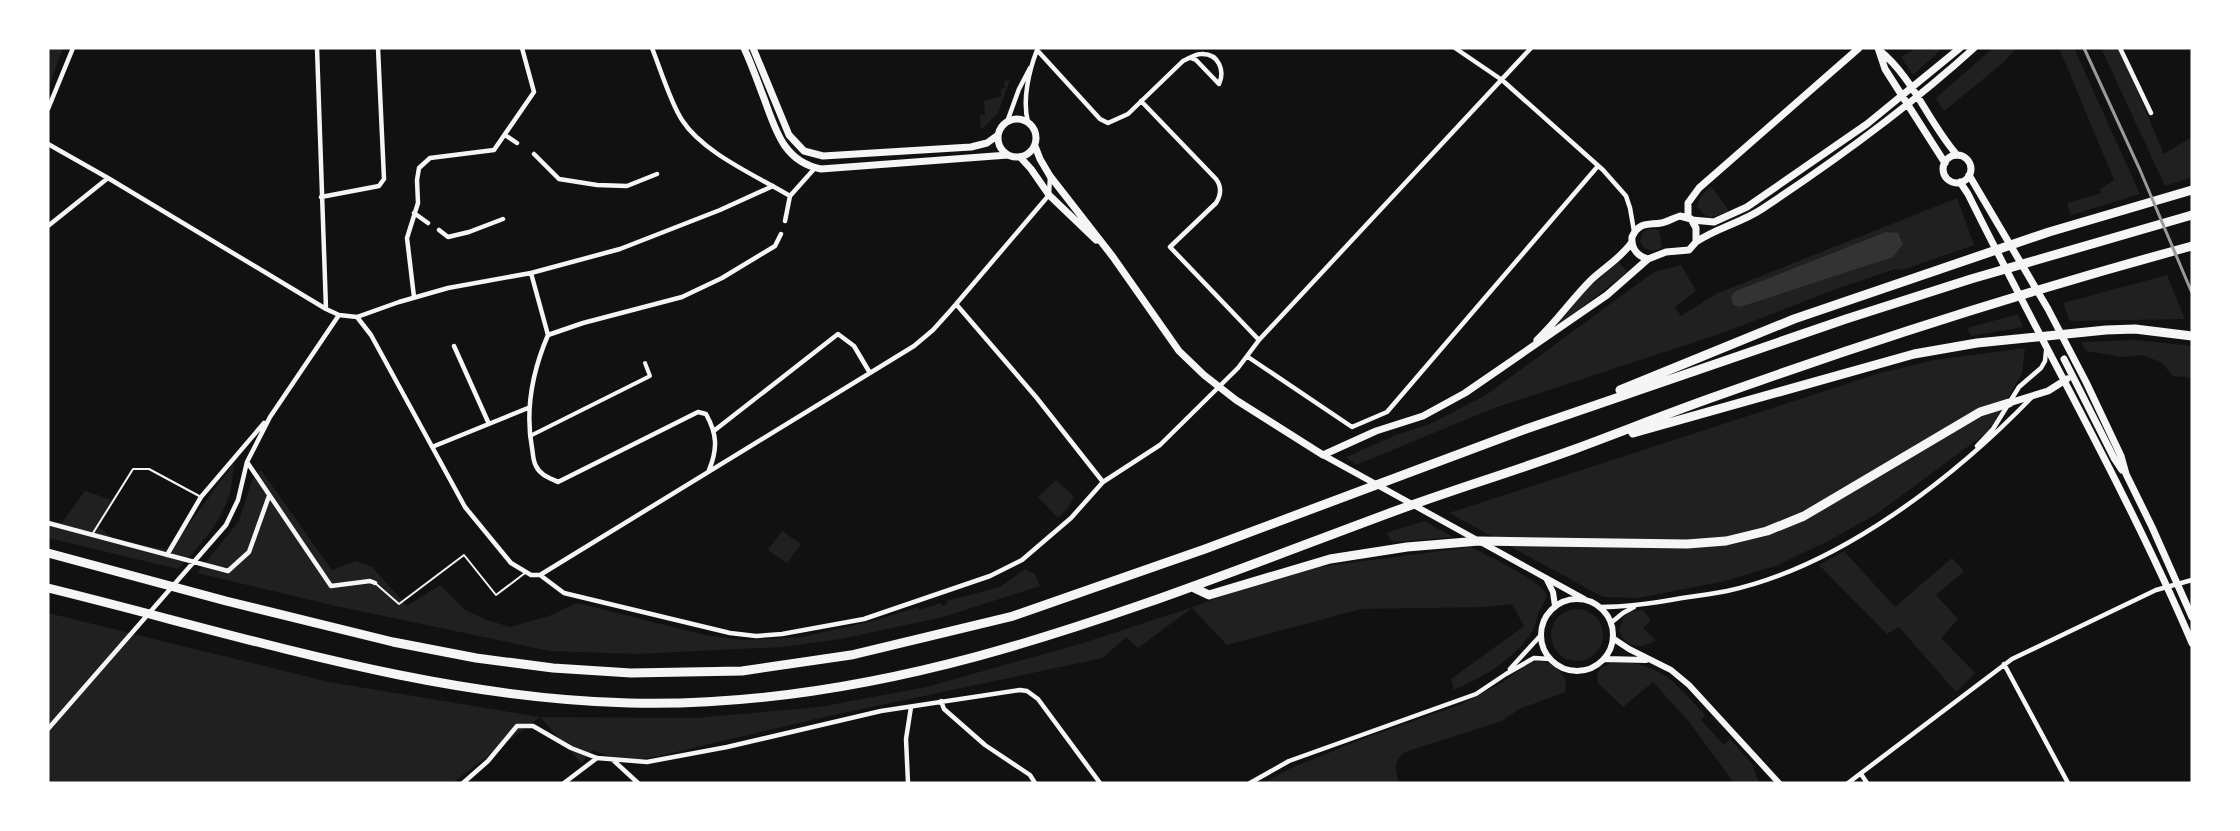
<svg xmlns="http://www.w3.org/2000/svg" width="2240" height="831" font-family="Lato,sans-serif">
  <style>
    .green { fill: #202020 }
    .water { fill: #333 }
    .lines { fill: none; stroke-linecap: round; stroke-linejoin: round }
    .service { stroke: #f5f5f5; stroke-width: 2 }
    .pedestrian { stroke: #f5f5f5; stroke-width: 4 }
    .minor { stroke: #f5f5f5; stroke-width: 4.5 }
    .tertiary { stroke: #f5f5f5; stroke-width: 6 }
    .secondary { stroke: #f5f5f5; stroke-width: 7 }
    .motorway { stroke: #f5f5f5; stroke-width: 9 }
    .rail { stroke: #9a9a9a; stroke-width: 3 }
  </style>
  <rect width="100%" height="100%" fill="#111"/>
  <path class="green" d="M48 48H63L48 89Z
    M1916 48H1943L1913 75 1901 57Z
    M1993 48H2017L2003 63 1944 111 1936 98Z
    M2059 48H2074L2140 194 2071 215 2067 203 2102 193 2100 189 2114 180Z
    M2101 48H2119L2164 154 2192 137V177L2165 186Z
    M1010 80 998 113 981 130 980 115H985L984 101 1001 96V89L1005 88 1004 81Z
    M1711 186 1729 211 1710 218 1703 214 1697 206 1701 196Z
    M1957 198 1974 245 1902 270 1895 269 1839 288 1725 332 1494 408 1356 465 1346 457 1396 435 1430 424 1486 395 1654 272 1681 265 1696 291 1675 307 1681 316 1716 294Z
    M1649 229 1659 230 1662 248 1653 251 1644 248 1640 241 1643 232Z
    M1619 262 1627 272 1558 326 1557 324 1586 290Z
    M2167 275 2185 319 2070 321 2063 303Z
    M2018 314 2023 327 1971 336 1967 328Z
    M2136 340 2192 346V378L2173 376 2161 362 2141 355 2122 357 2086 351 2081 342Z
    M2025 348 2022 373 1990 430 1878 513 1830 540 1778 565 1725 581 1638 598 1603 597 1449 513 1880 373 1935 360Z
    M234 463C233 474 232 486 229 496 220 524 198 548 178 569L48 538V520L62 523 85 491 112 500 97 525 115 540 170 550Z
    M261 470 332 570 355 561 372 567 407 606 440 585 465 610 487 620 510 627 549 616 577 603 705 635 743 640 802 637 873 621 918 607 920 610 941 603 942 606 947 604 946 601 1000 587 1025 569 1035 574 1040 586 943 617 841 639 782 647 636 654 550 651 336 606 197 573 239 521 252 480Z
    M1056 480 1074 496 1068 508 1058 518 1038 497Z
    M1424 521 1453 537 1392 542 1386 533Z
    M782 531 801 544 787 563 768 550Z
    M1471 547C1490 557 1537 578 1547 595 1545 601 1542 606 1539 612 1536 618 1536 625 1533 630 1516 658 1484 677 1454 690L1451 679 1524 626 1512 604 1486 607 1361 609 1227 645 1192 608 1138 648 1126 637 1103 658 820 718 659 756 624 762 593 750 581 763 540 717 452 783H48V613L329 682 540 717 696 718 819 707 926 687 1083 643 1193 607 1288 571Z
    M1844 551 1895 607 1952 558 1964 571 1936 595 1958 619 1941 638 1975 673 1956 692 1899 627 1887 634 1819 565Z
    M1551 635a26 26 0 1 1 52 0a26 26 0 1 1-52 0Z
    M1643 610 1651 620 1643 628 1656 640C1641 649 1627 649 1619 631L1623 617 1632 611Z
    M1536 661C1553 661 1570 674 1565 692L1519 709 1502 721 1405 752C1393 761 1395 769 1399 783H1264L1289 769 1365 738 1462 704 1503 682 1526 665Z
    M1616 661C1664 665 1674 682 1705 715L1701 720 1724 745 1730 739 1752 764 1759 783H1734L1690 723 1653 682 1623 707 1598 683 1597 673 1602 667Z"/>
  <path class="water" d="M1886 232 1898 233 1903 244 1893 257 1740 307 1733 305 1731 296 1736 291Z"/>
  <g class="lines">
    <path class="service" d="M93 533 133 469H149L201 497
      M375 583 399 604 464 555 496 595 525 573"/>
    <path class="pedestrian" d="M530 436 650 376 645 363"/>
    <path class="minor" d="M317 48 326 309
      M652 48C660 68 671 104 682 120 703 153 757 176 790 196L815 168
      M1455 48 1502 80 1603 170 1626 196 1630 208 1634 231
      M2120 48 2151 113
      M1037 50 1100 119 1108 123 1128 114 1183 61C1188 59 1195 54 1201 54 1219 53 1225 71 1219 84L1196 60 1191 58
      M1141 101 1216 179C1222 187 1221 195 1216 203L1170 247 1259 340
      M48 109 73 48
      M1007 122 1019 89 1030 68
      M1028 122C1022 100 1029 71 1037 50
      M505 135 517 143
      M48 144 108 178 326 309 339 315 357 317 399 302 448 288 531 273 620 249 720 210 773 186
      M534 154 559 179 597 185 627 186 657 174
      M321 197 379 186 384 179 378 48
      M414 213 428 223
      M785 221 790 196
      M48 226 108 178
      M439 230 448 237 469 232 503 219
      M531 273 548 335
      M414 297 407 238 418 203 417 180 419 168 430 158 494 150 534 92 522 48
      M956 304 1036 397 1103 482
      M357 317 371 335 465 507 511 563 531 575H540L564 593 730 633 756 636 782 634 864 619 990 576 1022 560 1071 518 1103 482 1160 445 1238 368 1259 340 1531 48
      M454 346 489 424
      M1248 357 1352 427 1387 412 1598 166
      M270 417 339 315
      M715 430 838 334 854 346 870 373
      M1977 446 1993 429 2019 387 2041 368 2045 361 2046 351
      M432 447 528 408
      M247 462 331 586 370 581 375 583
      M709 470C718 448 717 434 706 414L698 412 558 482C550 478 540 475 536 466 533 461 533 453 532 448 525 410 533 370 548 335L583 323 682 297 722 278 775 246 781 234
      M48 523 228 571 249 552 269 496
      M167 555 201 497 264 423
      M540 575 914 346 933 330 951 310 1049 195 1050 176
      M1600 607C1628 607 1655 603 1682 598 1697 596 1712 594 1727 591 1839 567 1954 478 2032 397
      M1612 622 1623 613 1634 607
      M2004 664 2068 783
      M1510 669 1541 635
      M941 701 944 709 985 745 1030 775 1035 783
      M48 729 226 525 238 500 247 462 270 417
      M613 760 638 783
      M1861 774 1867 783
      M463 783 488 761 517 726H533L571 748 597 758 647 762 727 747 881 711 1020 690 1027 691 1038 699 1100 783
      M564 783 597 758
      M908 783 906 739 911 707
      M1250 783 1289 761 1476 694 1506 674 1534 658 1550 659
      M1848 783 2012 659 2156 590 2192 580"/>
    <path class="tertiary" d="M1323 455 1584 599
      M1546 578 1553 592 1555 606
      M1541 635a36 36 0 1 1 72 0a36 36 0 1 1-72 0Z
      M1614 639 1629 649 1671 670 1689 685 1779 783
      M1605 659 1646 660"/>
    <path class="secondary" d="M744 48C752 65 758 83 765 101 776 132 785 162 821 169L1008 155
      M753 48 789 135 804 151 823 156 971 147 987 143 998 135
      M1878 48 1885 69 1945 163
      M1879 50C1913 77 1928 122 1957 155
      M998 138a19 19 0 1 1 38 0a19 19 0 1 1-38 0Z
      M1035 146 1040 159 1050 176 1113 257 1179 351 1204 375 1236 400 1323 455 1376 431 1423 416 1465 393 1607 295 1648 259
      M1943 169a14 14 0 1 1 28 0a14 14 0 1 1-28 0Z
      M1020 157 1031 169 1049 195 1096 240
      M1969 175 2048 309 2086 382 2121 456 2126 474 2152 527 2192 617
      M1960 182 1968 194C2042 344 2126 489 2192 643
      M1680 216 1691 219 1696 228V242L1689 250 1666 252 1648 259C1637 256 1631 248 1632 237 1639 222 1647 225 1661 223 1667 222 1673 218 1680 216Z
      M1688 217V203L1699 188 1859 48
      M1692 220 1714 222 1747 207 1867 124 1960 48
      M1696 242C1716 228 1741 223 1762 209 1836 160 1908 108 1974 48
      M1537 340C1557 321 1572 299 1591 280 1605 267 1621 258 1632 242
      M2064 359 2114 458 2122 470
      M2009 403 2048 391 2067 379"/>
    <path class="motorway" d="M1620 390 1794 319 2049 232 2192 190
      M1633 433 1914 354 1977 343 2106 330 2135 329 2192 336
      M48 553 226 601 393 642 476 658 553 668 631 673 742 671 851 655 1013 616 1205 549 1526 429 1846 319 1971 279 2192 215
      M1192 587 1209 595 1330 559 1407 547 1479 541 1687 544 1726 541 1767 531 1804 516 1980 412 2009 403
      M48 588C240 635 430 698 629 703 900 710 1146 603 1395 511 1455 489 1515 471 1575 449 1621 432 1666 414 1711 398 1870 341 2030 290 2192 246"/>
    <path class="rail" d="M2084 48 2140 170 2192 293"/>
  </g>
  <rect width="2240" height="831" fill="none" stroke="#ffffff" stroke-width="99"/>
</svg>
